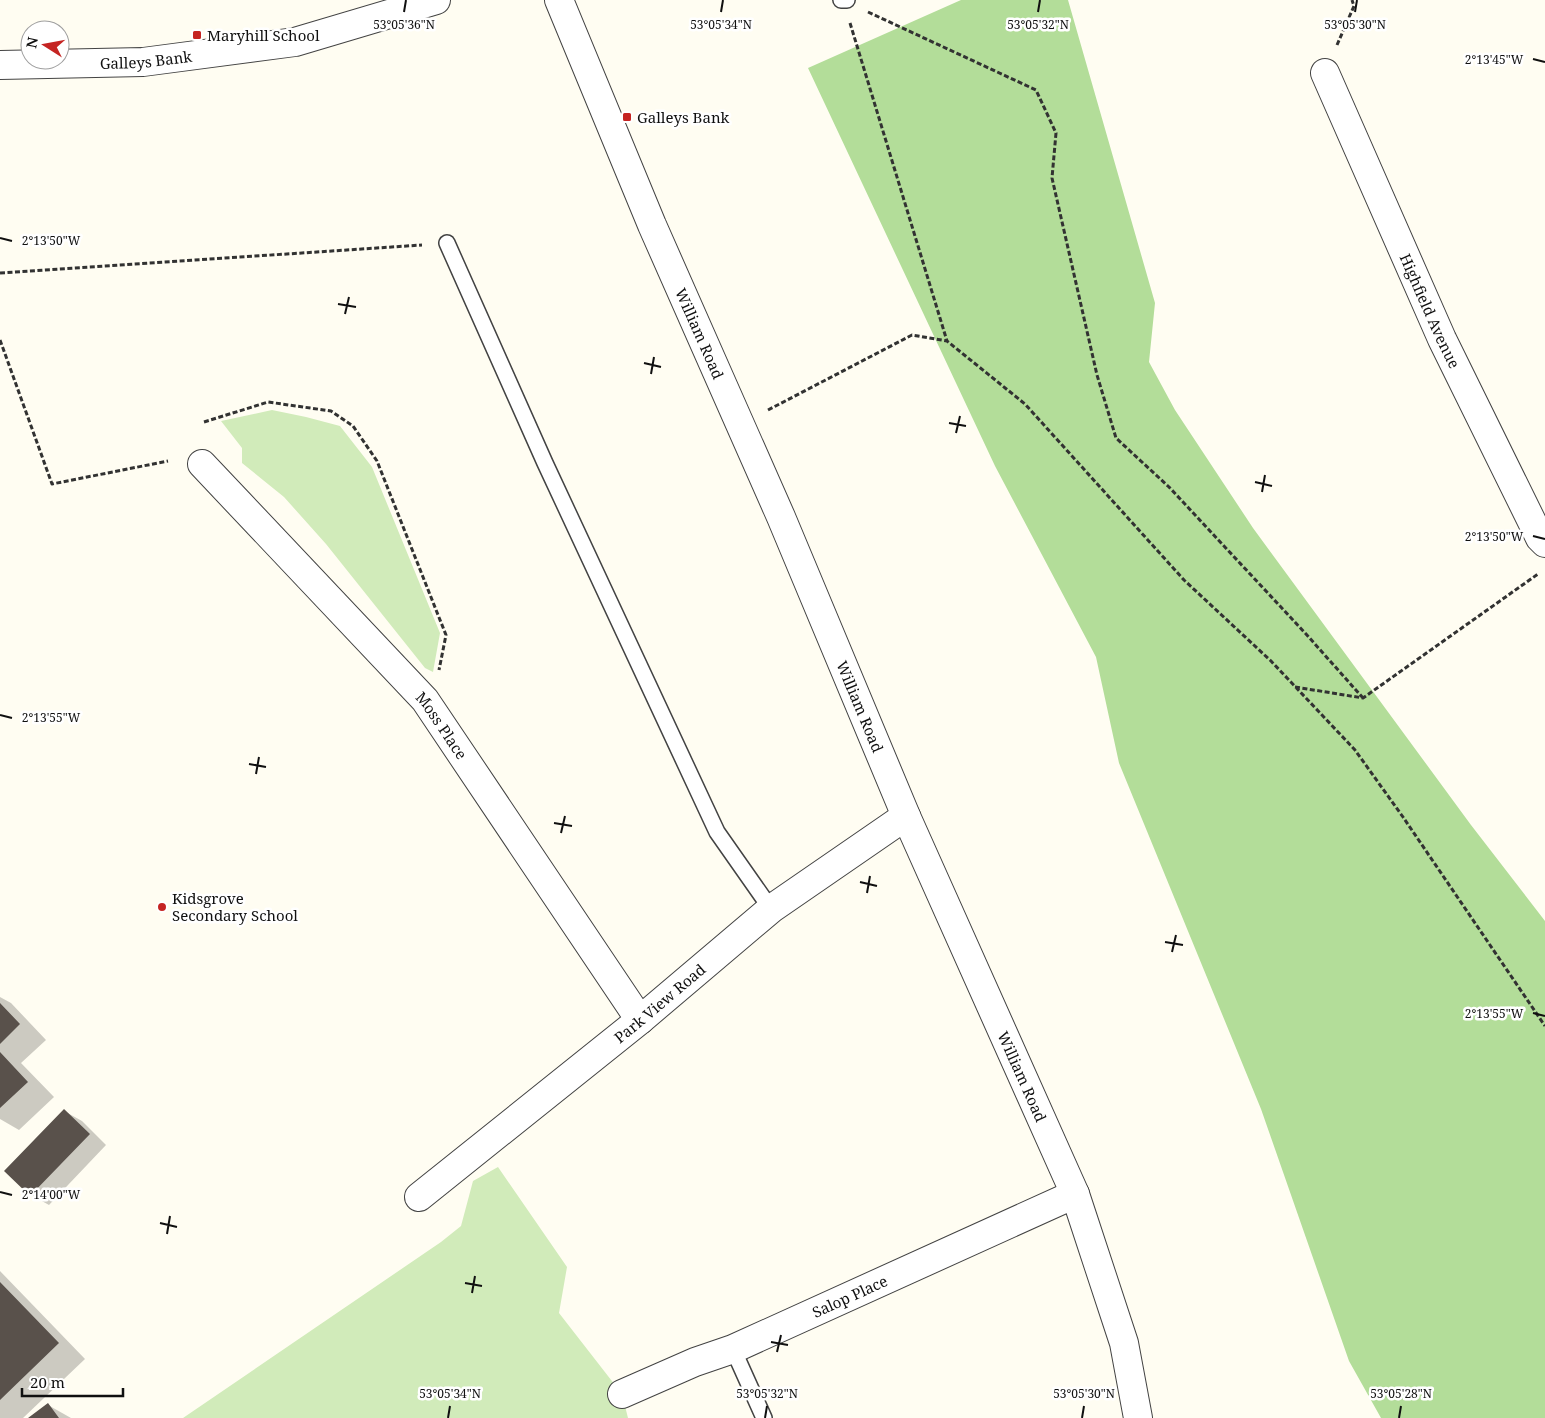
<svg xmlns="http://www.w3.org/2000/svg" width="1545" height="1418" font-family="'Noto Serif',serif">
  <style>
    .green { fill: #d1ebba }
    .forest { fill: #b3dd99 }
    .shadow { fill: #0003 }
    .building { fill: #59514b }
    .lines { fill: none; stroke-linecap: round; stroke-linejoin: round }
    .service-casing { stroke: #434343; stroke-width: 18 }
    .minor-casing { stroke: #434343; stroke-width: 30 }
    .tertiary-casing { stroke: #434343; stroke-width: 30 }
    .path { stroke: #323232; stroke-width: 3; stroke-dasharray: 5 2.5; stroke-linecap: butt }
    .service { stroke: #fff; stroke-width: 15 }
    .minor { stroke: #fff; stroke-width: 28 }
    .tertiary { stroke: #fff; stroke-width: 28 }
    .ticks { fill: none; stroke: #101010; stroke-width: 2 }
    .poi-dot { fill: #c52422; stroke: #fff; stroke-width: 2 }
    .labels { text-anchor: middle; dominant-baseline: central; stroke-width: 5; stroke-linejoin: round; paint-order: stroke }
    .poi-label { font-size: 15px; fill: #101010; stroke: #fff; text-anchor: start }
    .street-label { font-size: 15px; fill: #101010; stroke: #fff }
    .ticks-label { font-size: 12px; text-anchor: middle; fill: #101010; stroke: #fff; stroke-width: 5; stroke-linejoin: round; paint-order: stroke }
  </style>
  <rect width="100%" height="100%" fill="#fffdf2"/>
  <path class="green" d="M272 410 306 417 340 426 372 467 440 633 433 672 425 668 326 544 284 497 242 463V448L221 421Z
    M498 1167 567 1267 559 1313 622 1394 628 1418H183L441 1242 461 1226 473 1181Z"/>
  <path class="forest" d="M961 0H1068L1155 303 1149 362 1175 410 1253 528 1471 825 1545 921V1418H1381L1349 1361 1261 1109 1119 763 1096 657 995 466 808 68Z"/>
  <path class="shadow" d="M0 997 11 1003 46 1040 21 1063 54 1097 19 1130 0 1119Z
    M64 1111 82 1121 106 1145 49 1205 31 1195Z
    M0 1271 85 1359 23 1418H0Z
    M48 1405 71 1418H30Z"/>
  <path class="building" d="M0 1003 20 1024 0 1044Z
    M0 1052 28 1082 0 1108Z
    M64 1109 90 1134 30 1196 4 1171Z
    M0 1282 59 1343 0 1400Z
    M48 1403 59 1418H28Z"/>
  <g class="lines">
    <defs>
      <path id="service" d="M841 0H847
        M447 243 545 463 717 832 771 909
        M733 1349 764 1418"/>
      <g id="minor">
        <path id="s1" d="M559 0 652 225 781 517 906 816 1075 1194 1124 1343 1138 1418"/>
        <path id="s2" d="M1325 73 1442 339 1540 538 1545 543"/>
        <path id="s3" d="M202 464 425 700 640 1020"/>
        <path id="s4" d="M419 1197 640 1020 771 909 906 816"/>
        <path id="s5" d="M622 1394 695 1362 733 1349 1075 1194"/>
      </g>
      <g id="tertiary">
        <path id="s6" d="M0 65 143 62 295 42 436 0"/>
      </g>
    </defs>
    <use href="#service" class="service-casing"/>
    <use href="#minor" class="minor-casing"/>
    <use href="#tertiary" class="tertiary-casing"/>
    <path class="path" d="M868 12 1036 90 1056 133 1052 178 1097 375 1116 438 1169 487 1306 634 1363 698
      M850 23 947 341
      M1337 45 1354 6 1352 0
      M0 273 422 245
      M0 340 52 484 168 461
      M768 410 912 335 947 341 1025 404 1184 580 1271 661 1355 750 1403 817 1545 1026
      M204 422 268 402 331 411 353 426 377 461 446 635 439 670
      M1295 687 1363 698 1538 574"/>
    <use href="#service" class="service"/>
    <use href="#minor" class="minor"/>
    <use href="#tertiary" class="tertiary"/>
  </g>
  <path class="ticks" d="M404 12 406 0M721 12 723 0M1038 12 1040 0M1355 12 1357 0M1533 59 1545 62M0 238 12 241M338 304 356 307M345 314 349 297M644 363 661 367M651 374 654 357M949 423 966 426M956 433 960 416M1255 482 1272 486M1262 492 1265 475M1533 536 1545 539M0 715 12 718M249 764 266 767M256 774 259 757M554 823 572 826M561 833 565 816M860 882 877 886M867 893 870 876M1165 942 1183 945M1172 952 1176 935M1533 1013 1545 1016M0 1192 12 1195M160 1223 177 1227M167 1234 170 1216M465 1283 482 1286M472 1293 475 1276M771 1342 788 1345M777 1352 781 1335M448 1418 450 1406M765 1418 767 1406M1082 1418 1084 1406M1399 1418 1401 1406"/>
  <g class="poi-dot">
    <rect x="192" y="30" width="10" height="10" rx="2.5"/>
    <rect x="622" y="112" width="10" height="10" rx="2.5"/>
    <circle cx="162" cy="907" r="5"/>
  </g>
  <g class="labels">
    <g class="poi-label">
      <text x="207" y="35">Maryhill School</text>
      <text x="637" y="117">Galleys Bank</text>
      <text x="172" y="898">Kidsgrove<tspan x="172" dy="17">Secondary School</tspan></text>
    </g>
    <g class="street-label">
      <text stroke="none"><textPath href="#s6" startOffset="146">Galleys Bank</textPath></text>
      <text stroke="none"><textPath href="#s2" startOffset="260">Highfield Avenue</textPath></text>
      <text stroke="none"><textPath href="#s1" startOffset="362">William Road</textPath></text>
      <text stroke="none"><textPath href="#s1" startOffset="768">William Road</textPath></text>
      <text stroke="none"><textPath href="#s3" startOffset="355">Moss Place</textPath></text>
      <text stroke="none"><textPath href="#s4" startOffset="309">Park View Road</textPath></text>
      <text stroke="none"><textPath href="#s1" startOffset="1172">William Road</textPath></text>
      <text stroke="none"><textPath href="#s5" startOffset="248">Salop Place</textPath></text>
    </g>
  </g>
  <g class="ticks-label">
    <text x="404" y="29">53°05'36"N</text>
    <text x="721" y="29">53°05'34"N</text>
    <text x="1038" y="29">53°05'32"N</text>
    <text x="1355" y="29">53°05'30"N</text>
    <text x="1494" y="64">2°13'45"W</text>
    <text x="51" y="245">2°13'50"W</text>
    <text x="1494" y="541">2°13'50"W</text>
    <text x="51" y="722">2°13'55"W</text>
    <text x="1494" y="1018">2°13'55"W</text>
    <text x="51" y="1199">2°14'00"W</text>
    <text x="450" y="1398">53°05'34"N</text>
    <text x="767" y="1398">53°05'32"N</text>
    <text x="1084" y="1398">53°05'30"N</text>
    <text x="1401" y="1398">53°05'28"N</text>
  </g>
  <g transform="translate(45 45) rotate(281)"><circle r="24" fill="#ffffff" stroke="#9f9f9f"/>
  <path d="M0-4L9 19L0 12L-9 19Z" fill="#c52422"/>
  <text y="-8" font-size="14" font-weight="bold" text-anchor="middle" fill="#101010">N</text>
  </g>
  <path d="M22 1388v8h101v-8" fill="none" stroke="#101010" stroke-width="2.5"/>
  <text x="30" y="1388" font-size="15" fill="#101010" stroke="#ffffff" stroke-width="4" paint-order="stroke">20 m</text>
</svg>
